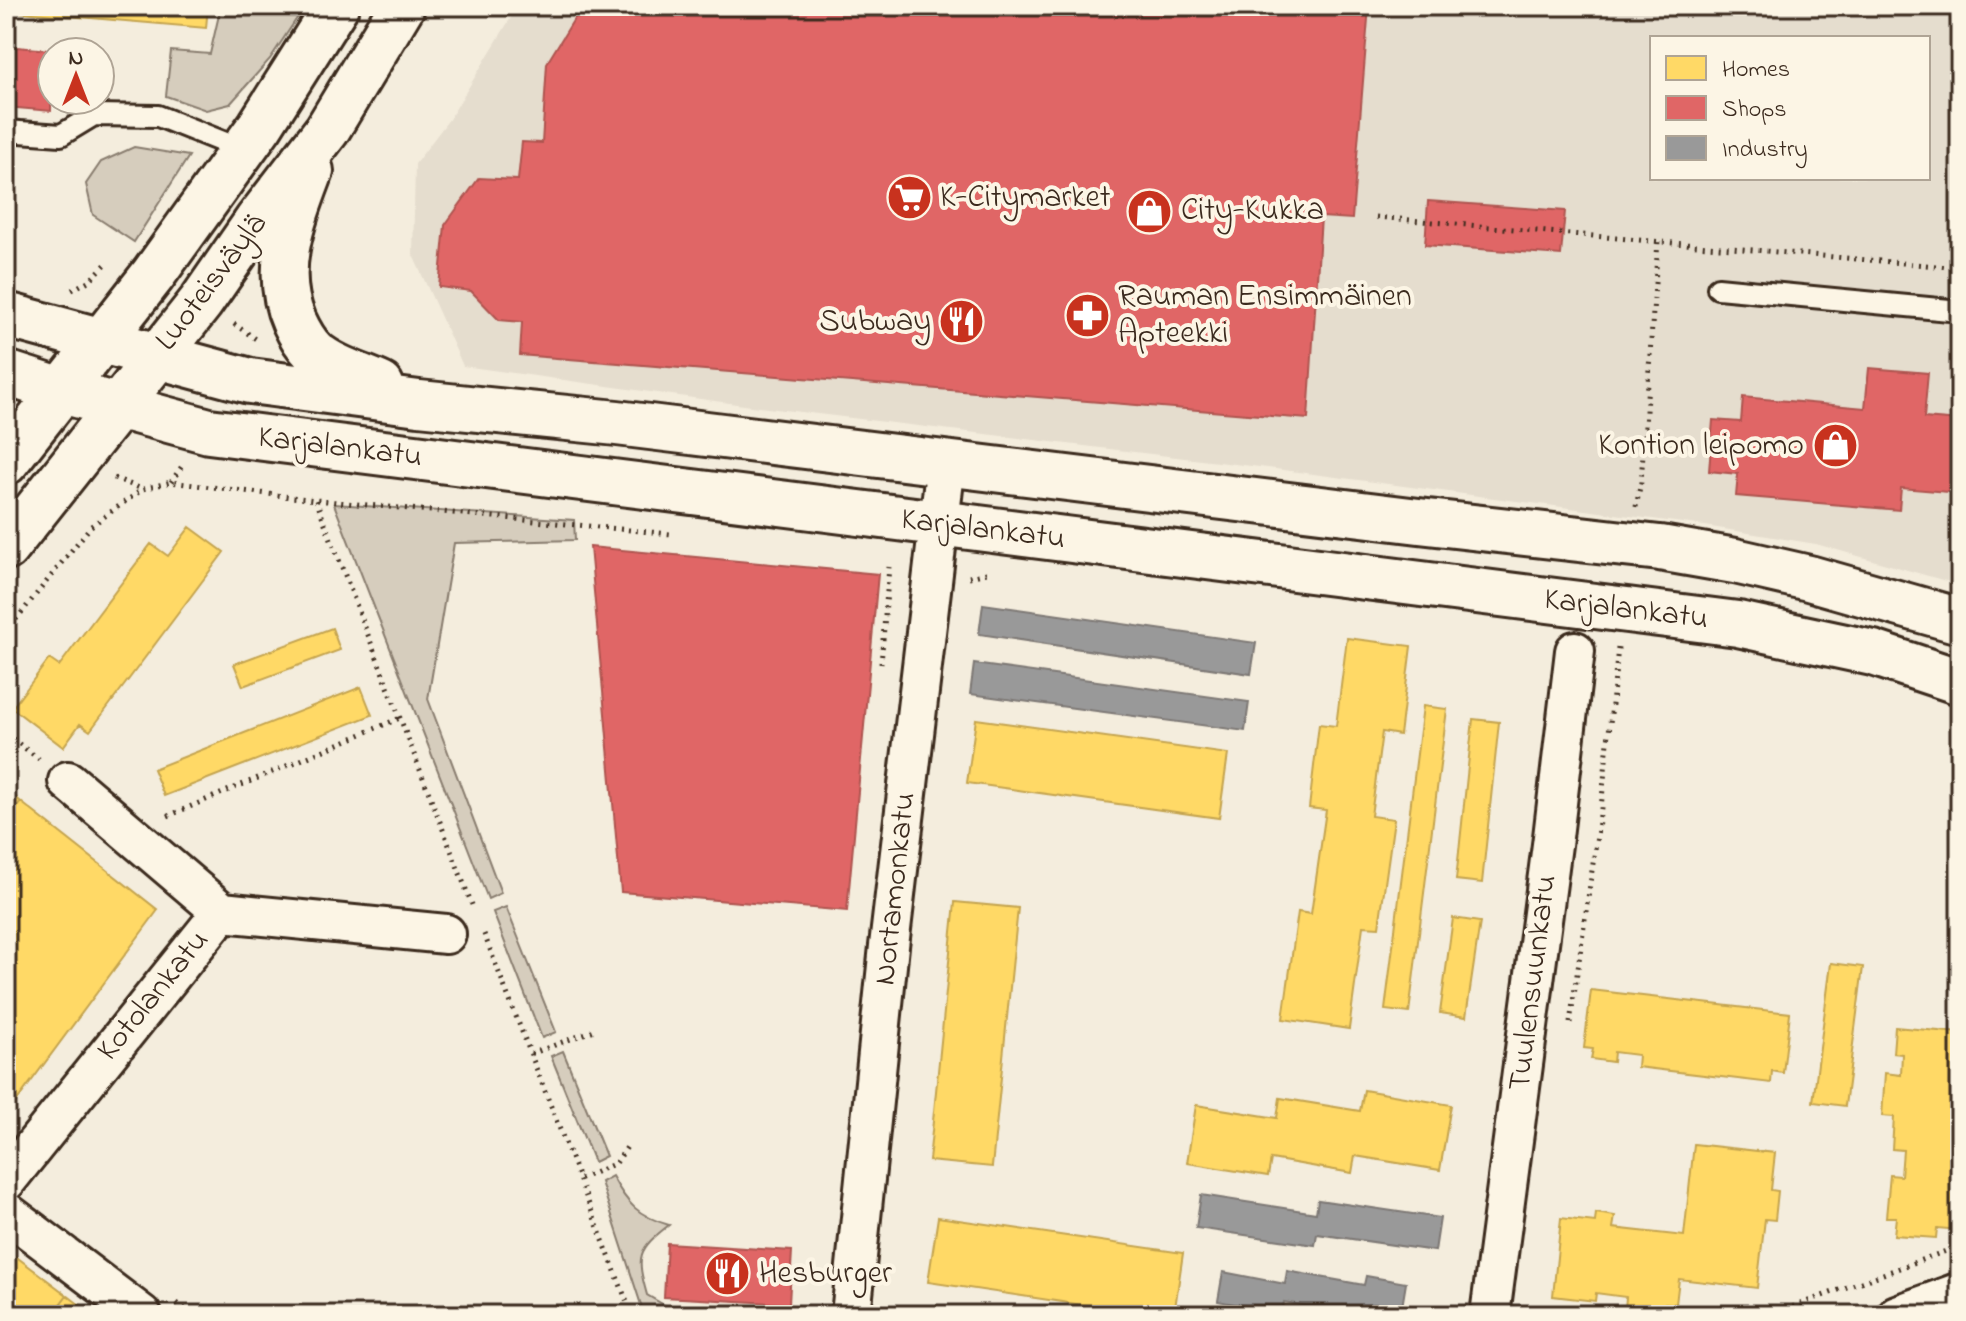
<svg xmlns="http://www.w3.org/2000/svg" width="1966" height="1321" font-family="'Indie Flower',sans-serif">
  <style>
    .built { fill: #e5ddce; fill-rule: evenodd }
    .green { fill: #d6cdbd; stroke: #887c6e; stroke-width: 2 }
    .homes { fill: #ffd966; stroke: #c4a450; stroke-width: 2 }
    .shops { fill: #e06666; stroke: #ae5450; stroke-width: 2 }
    .industry { fill: #999; stroke: #7d7874; stroke-width: 2 }
    .lines { fill: none; stroke-linecap: round; stroke-linejoin: round }
    .service-casing { stroke: #3b2a1e; stroke-width: 26 }
    .minor-casing { stroke: #3b2a1e; stroke-width: 44 }
    .secondary-casing { stroke: #3b2a1e; stroke-width: 50 }
    .path { stroke: #3b2a1e; stroke-width: 5; stroke-dasharray: 2 6; stroke-linecap: butt }
    .service { stroke: #fcf5e5; stroke-width: 20 }
    .minor { stroke: #fcf5e5; stroke-width: 38 }
    .secondary { stroke: #fcf5e5; stroke-width: 44 }
    .labels { text-anchor: middle; dominant-baseline: central; stroke-width: 8; stroke-linejoin: round; paint-order: stroke }
    .poi-label { font-size: 32px; fill: #3b2a1e; stroke: #fcf5e5; text-anchor: start }
    .street-label { font-size: 32px; fill: #3b2a1e; stroke: #fcf5e5 }
  </style>
  <rect width="100%" height="100%" fill="#f4eddd"/>
  <filter id="ink" filterUnits="userSpaceOnUse"><feTurbulence type="fractalNoise" baseFrequency=".0125" numOctaves="2"/><feDisplacementMap in="SourceGraphic" scale="16" xChannelSelector="R" yChannelSelector="G"/><feConvolveMatrix kernelMatrix="1 2 1 2 8 2 1 2 1" color-interpolation-filters="sRGB"/></filter>
  <g filter="url(#ink)">
    <path class="built" d="M518 6H1960V585L1816 544 1705 526 1268 468 751 406 463 366 413 255 415 164 450 118ZM1652 38H1928V178H1652Z"/>
    <path class="green" d="M221 6H305L270 59 230 104 206 110 166 96 171 51 210 54Z
      M134 147 189 156 134 242 93 215 86 184 101 162Z
      M334 504 574 520 575 540 454 543 428 699 501 893 488 899Z
      M506 907 556 1032 542 1038 493 912Z
      M563 1051 606 1156 594 1162 551 1056Z
      M612 1176C627 1204 638 1216 669 1225 637 1250 636 1256 647 1295L671 1309H722V1315L644 1314 601 1182Z"/>
    <path class="homes" d="M10 6H208L206 28 10 11Z
      M190 527 224 552 90 731 80 724 63 747 12 708 49 659 59 666 151 544 168 556Z
      M332 628 340 650 243 686 234 664Z
      M1347 638 1411 646 1400 735 1382 732 1371 816 1394 819 1379 927 1363 926 1349 1029 1283 1019 1298 912 1311 914 1326 810 1309 808 1319 724 1336 726Z
      M361 687 372 715 164 796 153 769Z
      M1423 706 1447 709 1409 1013 1385 1010Z
      M976 719 1228 754 1219 818 967 783Z
      M1473 719 1499 722 1482 883 1456 880Z
      M6 789 21 802 6 821Z
      M21 802 158 910 10 1110 6 1107V821Z
      M955 902 1018 908 992 1167 929 1161Z
      M1453 918 1480 922 1466 1017 1440 1013Z
      M1831 963 1863 967 1845 1106 1813 1102Z
      M1591 990 1790 1013 1783 1073 1772 1071 1771 1083 1637 1067 1638 1055 1614 1052 1613 1062 1591 1059 1593 1049 1584 1048Z
      M1895 1027 1960 1033V1230L1937 1228 1936 1238 1894 1235 1896 1217H1886L1890 1175 1901 1176 1903 1150 1892 1149 1894 1117 1882 1116 1885 1073 1901 1075 1902 1054 1893 1053Z
      M1364 1090 1451 1105 1440 1170 1355 1156 1352 1173 1271 1159 1268 1176 1187 1163 1196 1105 1277 1118 1280 1098 1360 1111Z
      M1694 1144 1775 1153 1771 1190 1778 1191 1775 1220 1765 1219 1757 1288 1679 1279 1676 1304 1665 1303 1664 1314 1625 1309 1626 1297 1596 1293 1595 1301 1553 1296 1561 1218 1595 1222 1596 1213 1615 1216 1613 1228 1684 1236Z
      M938 1217 1183 1253 1174 1315H1149L928 1282Z
      M6 1249 67 1295 52 1315H6Z
      M67 1295 93 1315H52Z"/>
    <path class="shops" d="M582 6H1369L1352 219 1321 217 1308 419 520 355 522 322 499 320 471 291 439 287 445 225 479 178 518 180 522 142 542 143 547 63Z
      M6 46 71 52H52L51 111 6 107Z
      M1428 201 1565 211 1561 255 1425 245Z
      M1869 368 1928 373 1924 418 1960 421V493L1901 488 1899 510 1736 496 1738 474 1709 471 1713 420 1741 422 1743 397 1865 408Z
      M590 547 878 574 847 911 621 892Z
      M667 1243 792 1251 789 1304 664 1297Z"/>
    <path class="industry" d="M983 604 1256 643 1251 674 979 634Z
      M974 664 1249 702 1245 731 970 694Z
      M1201 1195 1316 1213 1318 1200 1440 1218 1435 1251 1317 1234 1315 1245 1196 1228Z
      M1287 1271 1364 1285 1366 1276 1406 1283 1401 1313 1364 1306 1362 1315H1356L1284 1302 1282 1313 1218 1301 1223 1272 1285 1284Z"/>
    <g class="lines">
      <defs>
        <path id="service" d="M6 131 61 135 94 115 158 116 243 150
          M1718 288 1960 311"/>
        <path id="minor" d="M68 781 222 912
          M6 1181 222 912 446 934
          M6 1212 142 1315
          M851 1315 889 946 946 463
          M1490 1315 1553 837 1575 651
          M1897 1315 1960 1292"/>
        <path id="secondary" d="M311 171C293 219 272 271 294 321 299 332 305 343 314 352 333 368 359 375 381 385
          M6 315 250 381 419 403 617 423 1419 521 1660 548 1735 561 1809 578 1960 621
          M6 373 62 391 209 431 1738 624 1873 653 1960 682
          M6 462 153 275 260 126 336 6
          M6 548 201 302 257 221 327 130 402 6"/>
      </defs>
      <use href="#service" class="service-casing"/>
      <use href="#minor" class="minor-casing"/>
      <use href="#secondary" class="secondary-casing"/>
      <path class="path" d="M1376 217 1960 268
        M72 290 90 280 108 262
        M234 324 256 339
        M114 478 142 489
        M171 482 182 466
        M316 500 474 910
        M1636 507 1641 482 1658 241
        M969 577 991 572
        M6 632 91 526 143 489 171 482 316 500 671 534
        M881 664 889 567
        M6 734 39 759
        M168 816 400 718
        M484 934 632 1315
        M1570 1023 1601 808 1618 648
        M531 1054 597 1029
        M580 1179 616 1163 627 1147
        M177 1303 192 1315
        M805 1315 812 1305H815
        M1439 1315 1455 1312
        M1770 1315 1960 1246"/>
      <use href="#service" class="service"/>
      <use href="#minor" class="minor"/>
      <use href="#secondary" class="secondary"/>
    </g>
  </g>
  <defs>
    <symbol id="supermarket-disc" viewBox="-11 -11 22 22"><circle r="9.5" fill="#c8321e" stroke="#fcf5e5"/><path d="M-6-5.5h2.5l.6 2H6L4.5 2H-2.5L-4.4-4H-6ZM-1.5 3.2a1.3 1.3 0 1 0 .1 0ZM3 3.2a1.3 1.3 0 1 0 .1 0Z" fill="#fff"/></symbol>
    <symbol id="shop-disc" viewBox="-11 -11 22 22"><circle r="9.5" fill="#c8321e" stroke="#fcf5e5"/><path d="M-5-2.5h2.3a2.7 3.5 0 0 1 5.4 0H5L5.5 6h-11ZM-1.5-2.5h3a1.5 2.3 0 0 0-3 0Z" fill="#fff"/></symbol>
    <symbol id="pharmacy-disc" viewBox="-11 -11 22 22"><circle r="9.5" fill="#c8321e" stroke="#fcf5e5"/><path d="M-2-6h4v4h4v4h-4v4h-4v-4h-4v-4h4Z" fill="#fff"/></symbol>
    <symbol id="restaurant-disc" viewBox="-11 -11 22 22"><circle r="9.5" fill="#c8321e" stroke="#fcf5e5"/><path d="M-5-6h1v4h1v-4h1v4h1v-4h1v5L-1.5 .5V6h-2V.5L-5-1ZM5-6V6H3V1.5H1.5Q1.5-4 5-6Z" fill="#fff"/></symbol>
  </defs>
  <g fill-rule="evenodd">
    <use href="#supermarket-disc" x="884" y="172" width="51" height="51"/>
    <use href="#shop-disc" x="1124" y="186" width="51" height="51"/>
    <use href="#pharmacy-disc" x="1062" y="290" width="51" height="51"/>
    <use href="#restaurant-disc" x="936" y="296" width="51" height="51"/>
    <use href="#shop-disc" x="1810" y="420" width="51" height="51"/>
    <use href="#restaurant-disc" x="702" y="1248" width="51" height="51"/>
  </g>
  <g class="labels">
    <g class="poi-label">
      <text x="940" y="198">K-Citymarket</text>
      <text x="1181" y="211">City-Kukka</text>
      <text x="1118" y="297">Rauman Ensimmäinen<tspan x="1118" dy="37">Apteekki</tspan></text>
      <text x="931" y="322" text-anchor="end">Subway</text>
      <text x="1804" y="446" text-anchor="end">Kontion leipomo</text>
      <text x="759" y="1274">Hesburger</text>
    </g>
    <g class="street-label">
      <text transform="translate(212 283) rotate(-53)">Luoteisväylä</text>
      <text transform="translate(340 448) rotate(7)">Karjalankatu</text>
      <text transform="translate(983 530) rotate(7)">Karjalankatu</text>
      <text transform="translate(1626 610) rotate(7)">Karjalankatu</text>
      <text transform="translate(896 889) rotate(-84)">Nortamonkatu</text>
      <text transform="translate(1534 983) rotate(-83)">Tuulensuunkatu</text>
      <text transform="translate(154 996) rotate(-51)">Kotolankatu</text>
    </g>
  </g>
  <rect width="1966" height="1321" fill="none" stroke="#fcf5e5" stroke-width="32"/>
  <rect x="16" y="16" width="1934" height="1289" fill="none" stroke="#3b2a1e" stroke-width="3" filter="url(#ink)"/>
  <rect x="1650" y="36" width="280" height="144" fill="#fcf5e5" stroke="#afa495" stroke-width="2"/>
  <rect x="1666" y="56" width="40" height="24" fill="#ffd966" stroke="#afa495" stroke-width="2"/>
  <text x="1722" y="76" font-size="24" fill="#3b2a1e">Homes</text>
  <rect x="1666" y="96" width="40" height="24" fill="#e06666" stroke="#afa495" stroke-width="2"/>
  <text x="1722" y="116" font-size="24" fill="#3b2a1e">Shops</text>
  <rect x="1666" y="136" width="40" height="24" fill="#999999" stroke="#afa495" stroke-width="2"/>
  <text x="1722" y="156" font-size="24" fill="#3b2a1e">Industry</text>
  <g transform="translate(76 76)"><circle r="38" fill="#fcf5e5" stroke="#afa495" stroke-width="2"/>
  <path d="M0-6L14 30L0 20L-14 30Z" fill="#c8321e"/>
  <text y="-12" font-size="22" font-weight="bold" text-anchor="middle" fill="#3b2a1e">N</text>
  </g>
</svg>
